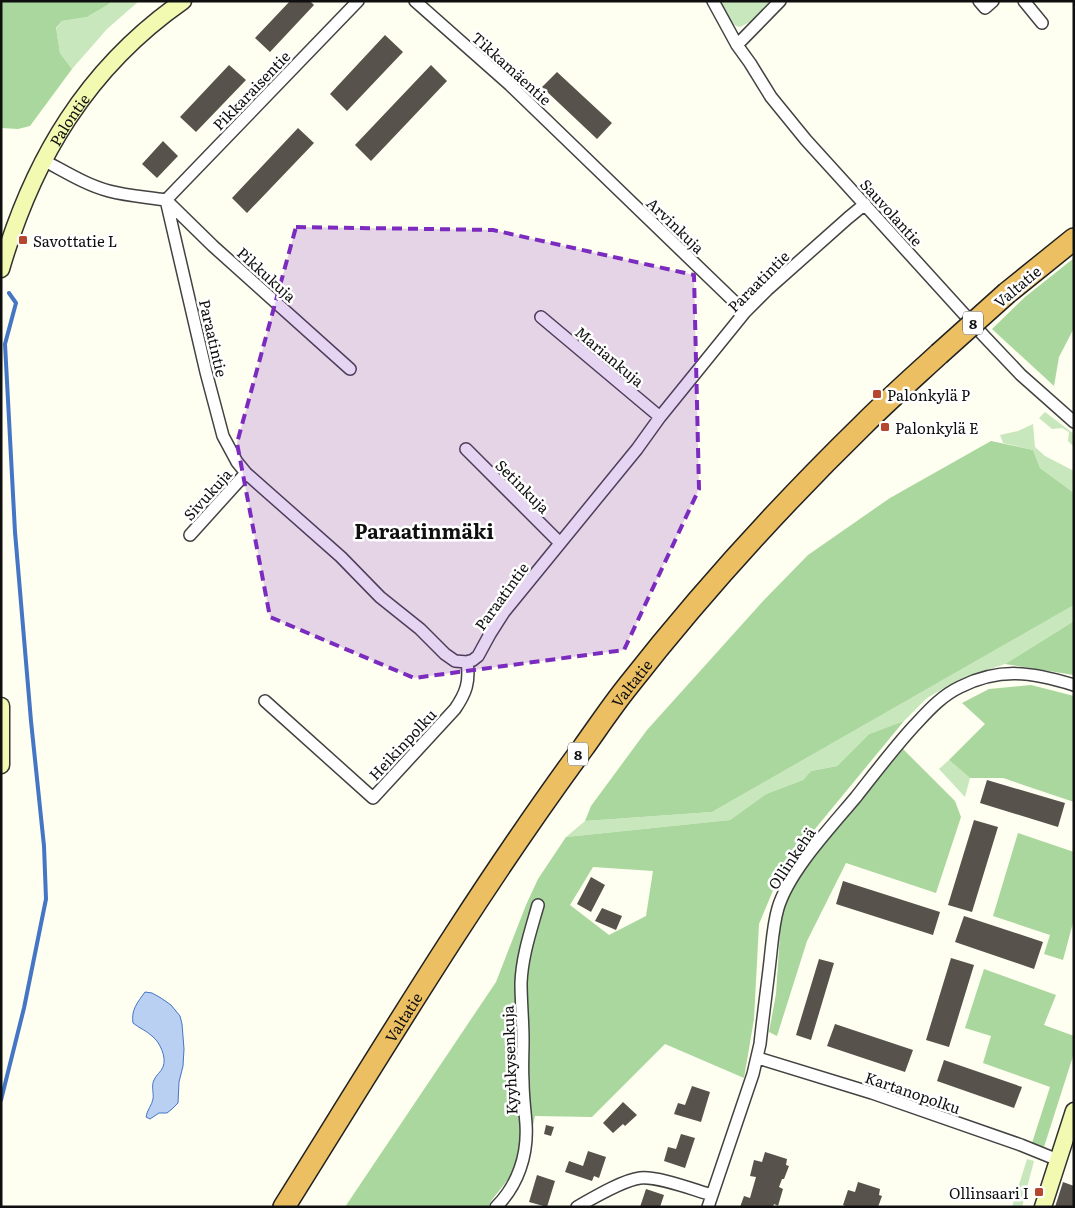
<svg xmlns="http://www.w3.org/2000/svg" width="1075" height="1208" font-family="Literata,serif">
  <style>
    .green { fill: #c9e7bd }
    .forest { fill: #aad79d; fill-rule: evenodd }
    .water { fill: #b9d0f3; stroke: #4476c5 }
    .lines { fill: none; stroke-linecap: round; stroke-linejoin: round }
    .stream { stroke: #4476c5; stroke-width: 4 }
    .building { fill: #57524c }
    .street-casing { stroke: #424242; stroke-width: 14 }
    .secondary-casing { stroke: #313131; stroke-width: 19 }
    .highway-casing { stroke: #202020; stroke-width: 24 }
    .street { stroke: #fff; stroke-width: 11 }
    .secondary { stroke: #f2fab1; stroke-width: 16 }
    .highway { stroke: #ebbf62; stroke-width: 21 }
    .highway-bridge-casing { stroke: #202020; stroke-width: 24; stroke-linecap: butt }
    .highway-bridge { stroke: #ebbf62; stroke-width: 21 }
    .marked { fill: #7b2cbf; fill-opacity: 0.2; stroke: #7b2cbf; stroke-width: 4; stroke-dasharray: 10 6; stroke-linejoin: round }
    .poi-dot { fill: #b7462f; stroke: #fff; stroke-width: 2 }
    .labels { text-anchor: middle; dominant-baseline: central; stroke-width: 5; stroke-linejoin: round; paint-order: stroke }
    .shield { fill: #fff; stroke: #575757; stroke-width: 1 }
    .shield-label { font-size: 14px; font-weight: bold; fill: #0f0f0f }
    .street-label { font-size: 15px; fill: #0f0f0f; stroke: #fff }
    .poi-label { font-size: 15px; fill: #0f0f0f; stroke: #fff; text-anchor: start }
    .district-label { font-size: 20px; font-weight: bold; fill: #0f0f0f; stroke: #fff }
  </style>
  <rect width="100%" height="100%" fill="#fefef1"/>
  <path class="green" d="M111 1H139L107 29 72 69 60 53 56 29 62 21 87 17 109 4Z
    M717 1H772L750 22 740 27C728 25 723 11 717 1Z
    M1045 412 1074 434V447L1068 441 1069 432 1062 428 1052 429 1039 418Z
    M1033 424 1035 447 1045 456 1074 471V493L1040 468 1033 450 1003 443 1000 435 1018 431Z
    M1074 605V621L1005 664 958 680 927 698 904 721 869 734 837 766 811 771 803 780 766 794 730 820 566 837 585 821 712 812Z
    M949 760 970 778 965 797 939 769Z
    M1027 1159 1034 1161 1022 1207H1012Z"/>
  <path class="forest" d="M1 1H111L109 4 87 17 62 21 56 28 60 53 72 69 30 126 18 129 1 128Z
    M1074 258V328L1059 357 1054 386 992 329 1025 297Z
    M991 441 1033 450 1040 468 1074 493V605L712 812 585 821 591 806 647 730 765 599 808 555 890 498Z
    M1074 621V675L1005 664Z
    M1031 685 1074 696V802L1003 778H970L949 760 985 724 962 703 989 689Z
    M904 721 782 869 759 924 754 1019 744 1078 665 1044 592 1117 535 1116 527 1155 491 1201 488 1207H345L496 982 526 905 538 879 566 837 730 820 766 794 803 780 811 771 837 766 869 734ZM593 867 653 871 646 916 609 935 570 905Z
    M903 749 955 801 961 817 936 893 846 863 807 941 777 1036 769 1032 776 994 781 918 791 889 818 852Z
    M1018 833 1074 852V919L1063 960 1044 954 1050 935 993 916Z
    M984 969 1056 995 1044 1025 1074 1036V1053L1044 1147 1032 1143 1050 1087 983 1063 991 1036 965 1028Z"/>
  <path class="water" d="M145 992 152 993 161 998 171 1005 180 1016 182 1024 184 1049 183 1066 179 1082 178 1103 172 1109 167 1113H159L150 1119 146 1117C147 1110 152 1105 153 1099 154 1093 151 1086 154 1080 156 1075 161 1072 163 1067 167 1058 160 1042 152 1036 147 1031 139 1028 133 1023 131 1010 137 1003 145 992Z"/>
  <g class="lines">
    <path class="stream" d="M1 1100 24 1008 46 899 44 846 31 721 15 532 5 344 16 303 9 293"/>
  </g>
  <path class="building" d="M290 1H310L314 5 270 52 255 38Z
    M385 35 403 52 347 111 330 94Z
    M229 65 246 80 196 132 180 117Z
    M431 65 447 81 371 161 355 145Z
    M557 72 612 123 597 139 542 87Z
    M298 128 314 143 247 213 232 198Z
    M163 141 178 156 157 178 142 164Z
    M987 780 1065 803 1058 827 980 803Z
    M974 820 998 827 972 912 948 905Z
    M591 877 605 885 591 912 577 904Z
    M843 881 940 912 933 935 836 904Z
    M602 908 622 916 616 930 595 921Z
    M964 916 1043 942 1034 969 955 942Z
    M951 958 974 965 949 1047 926 1040Z
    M819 959 834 963 811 1040 796 1035Z
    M835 1024 913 1050 905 1072 827 1046Z
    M944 1060 1022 1087 1014 1108 937 1081Z
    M692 1086 710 1092 701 1122 674 1114 678 1103 685 1105Z
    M623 1102 637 1115 625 1126 623 1124 613 1133 603 1123Z
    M546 1125 554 1127 551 1136 544 1134Z
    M681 1134 695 1138 685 1168 664 1161 668 1147 676 1149Z
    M588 1151 606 1157 599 1178 594 1176 592 1181 565 1172 569 1161 583 1166Z
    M765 1152 787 1159 786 1165 789 1166 784 1179H782L779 1187 783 1189 778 1206 774 1204 773 1207H740L744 1196 750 1198 756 1177 750 1176 754 1160 762 1162Z
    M537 1175 555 1181 547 1207 529 1202Z
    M858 1182 880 1189 879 1195 882 1196 878 1207H847L843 1205 848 1190 855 1192Z
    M1063 1182 1074 1186V1207H1055Z
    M646 1189 664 1195 660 1207H640Z"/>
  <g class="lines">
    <defs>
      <path id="street" d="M415 1 510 85 745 312
        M713 1 737 45 750 63 771 97 806 140 984 336 1021 375 1074 422
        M979 1 985 8 993 1
        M1024 1 1042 23
        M737 45 780 1
        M43 160C64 171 86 185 109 191 128 196 147 197 166 200
        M166 200 206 372 223 436 237 462 246 473 341 557 380 597 420 629 445 654 455 661 467 662 473 660 478 656 490 634 504 612 637 449 660 417 745 312 767 290 848 218 865 204
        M166 200 358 1
        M166 200 213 246 350 369
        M541 317 660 417
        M466 449 560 543
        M190 535 246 473
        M265 701 373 798 455 709C466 693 470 682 467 662
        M758 1058 872 1093 1021 1145 1058 1160
        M496 1207C518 1185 528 1155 526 1124 525 1110 523 1096 523 1082 522 1068 523 1054 523 1040 523 1021 521 1002 521 983 522 956 531 930 538 905
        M577 1207C593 1198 623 1180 640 1178 658 1176 694 1190 712 1195
        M708 1207 753 1074 760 1044C763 1016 767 988 770 961 772 944 773 925 778 908 789 871 831 827 856 797 875 773 893 749 914 726 928 711 941 696 960 687 1000 667 1032 672 1074 685"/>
      <g id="secondary">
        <path id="s1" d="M1 269C33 159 87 68 183 1"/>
        <path d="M1 706V765"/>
        <path d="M1043 1207 1074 1111"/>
      </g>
      <g id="highway">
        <path d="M1007 293 1074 239"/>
        <path id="s2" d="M284 1207C381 1052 475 895 583 748 598 727 612 706 628 686 700 594 780 506 864 424 888 400 914 377 939 354"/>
      </g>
    </defs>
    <use href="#street" class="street-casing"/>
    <use href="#secondary" class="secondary-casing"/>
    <use href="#highway" class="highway-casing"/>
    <use href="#street" class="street"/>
    <use href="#secondary" class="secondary"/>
    <use href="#highway" class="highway"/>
    <defs>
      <path id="highway-bridge" d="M939 354 1007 293"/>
    </defs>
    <use href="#highway-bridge" class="highway-bridge-casing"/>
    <use href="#highway-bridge" class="highway-bridge"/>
  </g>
  <path class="marked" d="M296 227 493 230 694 275 699 489 624 650 414 678 270 617 237 443Z"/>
  <g class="poi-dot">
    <rect x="18" y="235" width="10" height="10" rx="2.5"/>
    <rect x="872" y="389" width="10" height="10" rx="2.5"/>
    <rect x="880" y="422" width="10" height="10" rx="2.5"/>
    <rect x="1034" y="1187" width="10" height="10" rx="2.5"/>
  </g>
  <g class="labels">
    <g class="shield">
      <rect x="963" y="311.5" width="20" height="23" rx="4"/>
      <rect x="568" y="742.5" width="20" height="23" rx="4"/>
    </g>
    <g class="shield-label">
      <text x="973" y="323">8</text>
      <text x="578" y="754">8</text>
    </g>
    <g class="street-label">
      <text transform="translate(512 68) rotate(42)">Tikkamäentie</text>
      <text transform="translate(251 90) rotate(-46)">Pikkaraisentie</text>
      <text stroke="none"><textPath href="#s1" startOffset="165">Palontie</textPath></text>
      <text transform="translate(892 212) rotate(48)">Sauvolantie</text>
      <text transform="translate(676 225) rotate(44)">Arvinkuja</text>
      <text transform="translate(267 274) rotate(42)">Pikkukuja</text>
      <text transform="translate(758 281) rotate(-45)">Paraatintie</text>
      <text transform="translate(1017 286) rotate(-40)">Valtatie</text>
      <text transform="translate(214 338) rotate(77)">Paraatintie</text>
      <text transform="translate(610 356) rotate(40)">Mariankuja</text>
      <text transform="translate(523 486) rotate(45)">Setinkuja</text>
      <text transform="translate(207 494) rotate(-48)">Sivukuja</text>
      <text transform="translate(501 596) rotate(-54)">Paraatintie</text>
      <text stroke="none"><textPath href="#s2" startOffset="629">Valtatie</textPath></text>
      <text transform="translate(402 744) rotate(-47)">Heikinpolku</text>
      <text transform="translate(791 858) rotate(-56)">Ollinkehä</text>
      <text stroke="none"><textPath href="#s2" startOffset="224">Valtatie</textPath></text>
      <text transform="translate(509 1060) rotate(-92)">Kyyhkysenkuja</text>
      <text transform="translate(913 1092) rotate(19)">Kartanopolku</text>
    </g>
    <g class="poi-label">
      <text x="33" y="240">Savottatie L</text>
      <text x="887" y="394">Palonkylä P</text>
      <text x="895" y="427">Palonkylä E</text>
      <text x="1029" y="1192" text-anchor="end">Ollinsaari I</text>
    </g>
    <g class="district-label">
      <text x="424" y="530">Paraatinmäki</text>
    </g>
  </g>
  <rect width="1075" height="1208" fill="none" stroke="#0f0f0f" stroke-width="5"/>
</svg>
